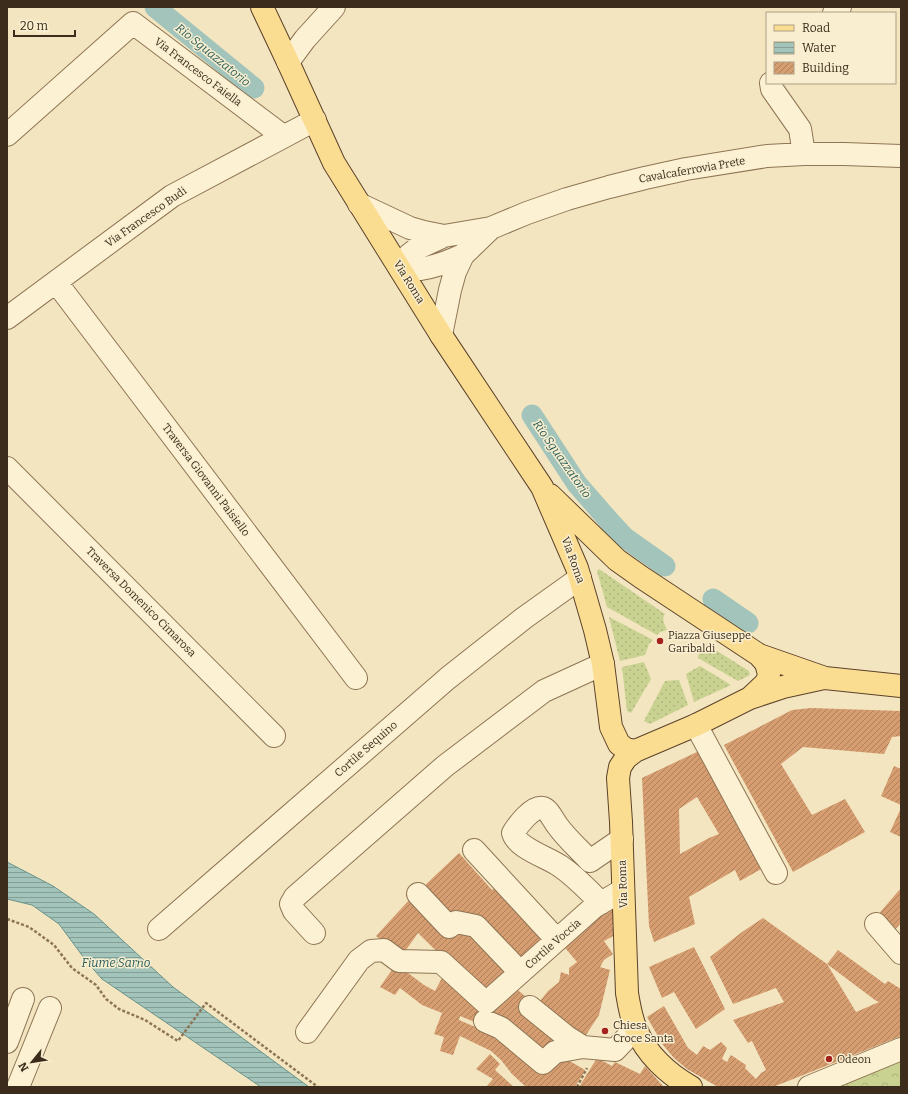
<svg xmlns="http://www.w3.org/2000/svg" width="908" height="1094" font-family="Bitter,serif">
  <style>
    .grass { fill: url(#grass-dots) }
    .park { fill: url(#park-crowns) }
    .water { fill: url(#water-rules); stroke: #68938a }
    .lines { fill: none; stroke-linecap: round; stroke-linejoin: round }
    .canal { stroke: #a2c4bb; stroke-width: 21 }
    .building { fill: url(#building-hatch); fill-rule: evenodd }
    .minor-casing { stroke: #8e7555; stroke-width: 24 }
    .major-casing { stroke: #5b422a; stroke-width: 24 }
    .path { stroke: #8e7555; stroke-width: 2.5; stroke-dasharray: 3 2; stroke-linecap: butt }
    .minor { stroke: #fdf1d3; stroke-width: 22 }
    .major { stroke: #fbdd92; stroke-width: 22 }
    .poi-dot { fill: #a4211e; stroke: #f9eecf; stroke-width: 1.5 }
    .labels { text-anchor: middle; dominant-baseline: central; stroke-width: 3; stroke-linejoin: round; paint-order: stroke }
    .street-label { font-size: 11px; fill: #3b2c1b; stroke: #f9eecf }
    .poi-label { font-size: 11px; fill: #3b2c1b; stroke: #f9eecf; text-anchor: start }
    .water-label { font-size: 12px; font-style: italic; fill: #295d5b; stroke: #f9eecf }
  </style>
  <defs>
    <pattern id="grass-dots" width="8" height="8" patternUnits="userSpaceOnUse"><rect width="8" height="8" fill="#c9d291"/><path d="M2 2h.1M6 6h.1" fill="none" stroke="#aeb47c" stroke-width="1.8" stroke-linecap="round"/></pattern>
    <pattern id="park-crowns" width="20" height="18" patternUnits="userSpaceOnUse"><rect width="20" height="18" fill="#c9d291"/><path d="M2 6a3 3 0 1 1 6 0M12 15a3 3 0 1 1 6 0" fill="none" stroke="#aeb47c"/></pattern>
    <pattern id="water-rules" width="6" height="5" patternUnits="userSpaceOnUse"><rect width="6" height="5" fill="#a2c4bb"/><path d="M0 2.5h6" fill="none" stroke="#859f97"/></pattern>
    <pattern id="building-hatch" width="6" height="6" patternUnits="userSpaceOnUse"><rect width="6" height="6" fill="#d59d70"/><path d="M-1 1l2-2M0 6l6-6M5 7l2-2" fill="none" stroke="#ae805b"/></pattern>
  </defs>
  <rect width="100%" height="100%" fill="#f3e5bf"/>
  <path class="grass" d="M599 569 665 614C661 619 665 625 667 630L660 632 657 635 607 607 597 571Z
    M609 617 653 640 649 644 645 655 620 661Z
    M706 644 749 671 750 675 738 681 698 658 700 646Z
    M644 662 651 679 631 713 627 711 622 667Z
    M700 666 731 685 694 702 686 674Z
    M679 680 688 705 650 724 644 721 665 681Z"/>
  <path class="park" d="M901 1059V1087H837Z"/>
  <path class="water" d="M7 862 53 886 94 914 173 987 309 1087H261L102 979 87 962 59 924 32 905 7 899Z"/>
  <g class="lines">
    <path class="canal" d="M155 7 254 88
      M532 415 577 484 611 523 624 537 665 566
      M713 599 748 623"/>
  </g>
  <path class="building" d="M811 708 901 711V736L892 737 884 754 803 747 781 764 812 815 845 799 865 832 793 872 724 745 792 710Z
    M699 751 763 868 740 881 735 870 689 897 695 924 654 942 649 926 642 778ZM697 797 719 834 709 838 680 854 679 809Z
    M894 766 901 769V805L881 796Z
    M901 808V837L890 832Z
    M459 853 492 890 498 884 551 939 519 966 457 918 421 889Z
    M901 888V923L892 933 876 917Z
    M410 899 467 930 513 972 483 997 418 933 401 957 376 936Z
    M610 906 619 921 612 925 617 934 604 941 613 954 604 960 600 967 610 970 599 1015 584 1038 536 1006 548 991 559 982 561 972 569 975V968L577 962 560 942Z
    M763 918 827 964 838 950 885 984 888 981 901 989V1036L773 1087H718L687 1069 674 1058 663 1045 647 1017 664 1006 688 1048 697 1055 703 1046 710 1050 721 1042 727 1048 722 1059 727 1062 731 1055 746 1065 745 1068 756 1079 761 1073 766 1070 752 1041 748 1043 733 1020 784 1002 776 988 733 1004 710 957 742 932ZM827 964 875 1000 879 1002 856 1012Z
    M694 947 725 1009 696 1029 674 992 662 998 649 967Z
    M396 964 424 985 435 991 444 974 489 1009 477 1023 460 1016 459 1020 503 1039 526 1064 538 1070 553 1061 568 1060 585 1070 575 1087H526L512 1074 501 1060 491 1051 460 1036 453 1055 440 1051 444 1037 434 1034 442 1013 422 1005 400 988 395 995 380 987Z
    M513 986 525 996 519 1006 559 1036 545 1057 491 1012Z
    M490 1054 500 1064 495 1070 514 1087H486L493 1079 476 1069Z
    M597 1058 612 1066 615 1062 640 1074 645 1066 664 1087H579Z"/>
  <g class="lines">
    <defs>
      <path id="minor" d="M834 13 840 7
        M288 62 305 39 334 7
        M771 83 772 89 800 129 804 154
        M7 135 133 23 283 136
        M359 204 410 228 424 232 444 236
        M400 268 409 255 418 248 444 236 491 228 527 213 567 199 609 187 645 178 686 169 767 156 804 154H844L901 156
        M400 268C407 268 413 269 420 269 435 267 450 261 463 255
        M56 282 356 678
        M7 318 172 196 315 120
        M441 335 450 290 455 272 463 255 491 228
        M7 468 274 736
        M696 725 776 873
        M474 850 557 940
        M418 894 449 927 456 922 476 926 520 972
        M601 903C588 890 575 876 560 866 547 857 517 848 513 833 518 825 533 805 543 808 549 810 553 820 557 825 566 838 579 849 590 861L622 839
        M876 924 901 953
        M159 929 448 678 524 618 580 578
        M314 933 294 911 291 904 295 897 445 766 544 691 603 664
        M530 1007 567 1037 583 1047 615 1050 635 1029
        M485 1021 501 1028 543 1063 555 1052 583 1047
        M307 1032 359 960 371 951 384 950 399 961 441 962 486 1003 594 907 623 890
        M7 1042 23 999
        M18 1087 50 1008
        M809 1087 901 1049"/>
      <path id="major" d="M262 7 288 62 334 163 441 335 542 487 577 568 595 630 603 664 611 727 619 744 626 749 635 751
        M550 495 617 560 641 577 759 655 766 663 769 674 767 682 750 698 696 725 635 751 626 758 620 767 618 778 621 822 627 993C629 1005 631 1018 636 1029 646 1054 668 1074 691 1087
        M759 655 825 678 901 686
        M753 697 783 687 824 678"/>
    </defs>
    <use href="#minor" class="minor-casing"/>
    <use href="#major" class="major-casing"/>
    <path class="path" d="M7 919 29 927 54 945 72 968 96 985 106 999 119 1009 145 1020 178 1041 206 1003 318 1087
      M577 1087 587 1068"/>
    <use href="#minor" class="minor"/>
    <use href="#major" class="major"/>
  </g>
  <g class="poi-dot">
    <circle cx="660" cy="641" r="4"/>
    <circle cx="605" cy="1031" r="4"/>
    <circle cx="829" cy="1059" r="4"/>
  </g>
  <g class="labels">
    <g class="street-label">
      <text transform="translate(198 72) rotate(37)">Via Francesco Faiella</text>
      <text transform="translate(692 170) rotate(-10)">Cavalcaferrovia Prete</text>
      <text transform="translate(146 217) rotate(-35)">Via Francesco Budi</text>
      <text transform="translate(409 282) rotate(58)">Via Roma</text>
      <text transform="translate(206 480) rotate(53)">Traversa Giovanni Paisiello</text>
      <text transform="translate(573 560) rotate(70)">Via Roma</text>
      <text transform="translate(141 602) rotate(45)">Traversa Domenico Cimarosa</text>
      <text transform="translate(366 749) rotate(-41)">Cortile Sequino</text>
      <text transform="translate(623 884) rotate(-92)">Via Roma</text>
      <text transform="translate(553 944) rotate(-41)">Cortile Voccia</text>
    </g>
    <g class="poi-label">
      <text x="668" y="635">Piazza Giuseppe<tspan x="668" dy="13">Garibaldi</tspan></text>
      <text x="613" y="1025">Chiesa<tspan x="613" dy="13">Croce Santa</tspan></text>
      <text x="837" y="1059">Odeon</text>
    </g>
    <g class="water-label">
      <text transform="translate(213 55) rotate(39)">Rio Sguazzatorio</text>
      <text transform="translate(562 459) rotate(55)">Rio Sguazzatorio</text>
      <text x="116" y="963">Fiume Sarno</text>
    </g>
  </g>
  <rect width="908" height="1094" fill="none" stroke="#3b2c1b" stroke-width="16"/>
  <rect x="766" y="12" width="130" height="72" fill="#f9eecf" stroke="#ada087"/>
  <rect x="774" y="25" width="20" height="6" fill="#fbdd92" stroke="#ada087"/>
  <text x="802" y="32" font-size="12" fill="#3b2c1b">Road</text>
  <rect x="774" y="42" width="20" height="12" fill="url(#water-rules)" stroke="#ada087"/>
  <text x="802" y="52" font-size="12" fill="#3b2c1b">Water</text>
  <rect x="774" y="62" width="20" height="12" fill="url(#building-hatch)" stroke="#ada087"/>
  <text x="802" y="72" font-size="12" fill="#3b2c1b">Building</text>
  <g transform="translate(32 1062) rotate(240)" stroke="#f9eecf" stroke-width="3" paint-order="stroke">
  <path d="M0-3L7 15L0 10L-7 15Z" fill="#3b2c1b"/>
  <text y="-6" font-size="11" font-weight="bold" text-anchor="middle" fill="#3b2c1b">N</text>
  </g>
  <path d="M14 30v6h61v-6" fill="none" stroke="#3b2c1b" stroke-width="2"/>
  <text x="20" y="30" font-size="12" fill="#3b2c1b" stroke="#f9eecf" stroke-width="3" paint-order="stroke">20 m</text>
</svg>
